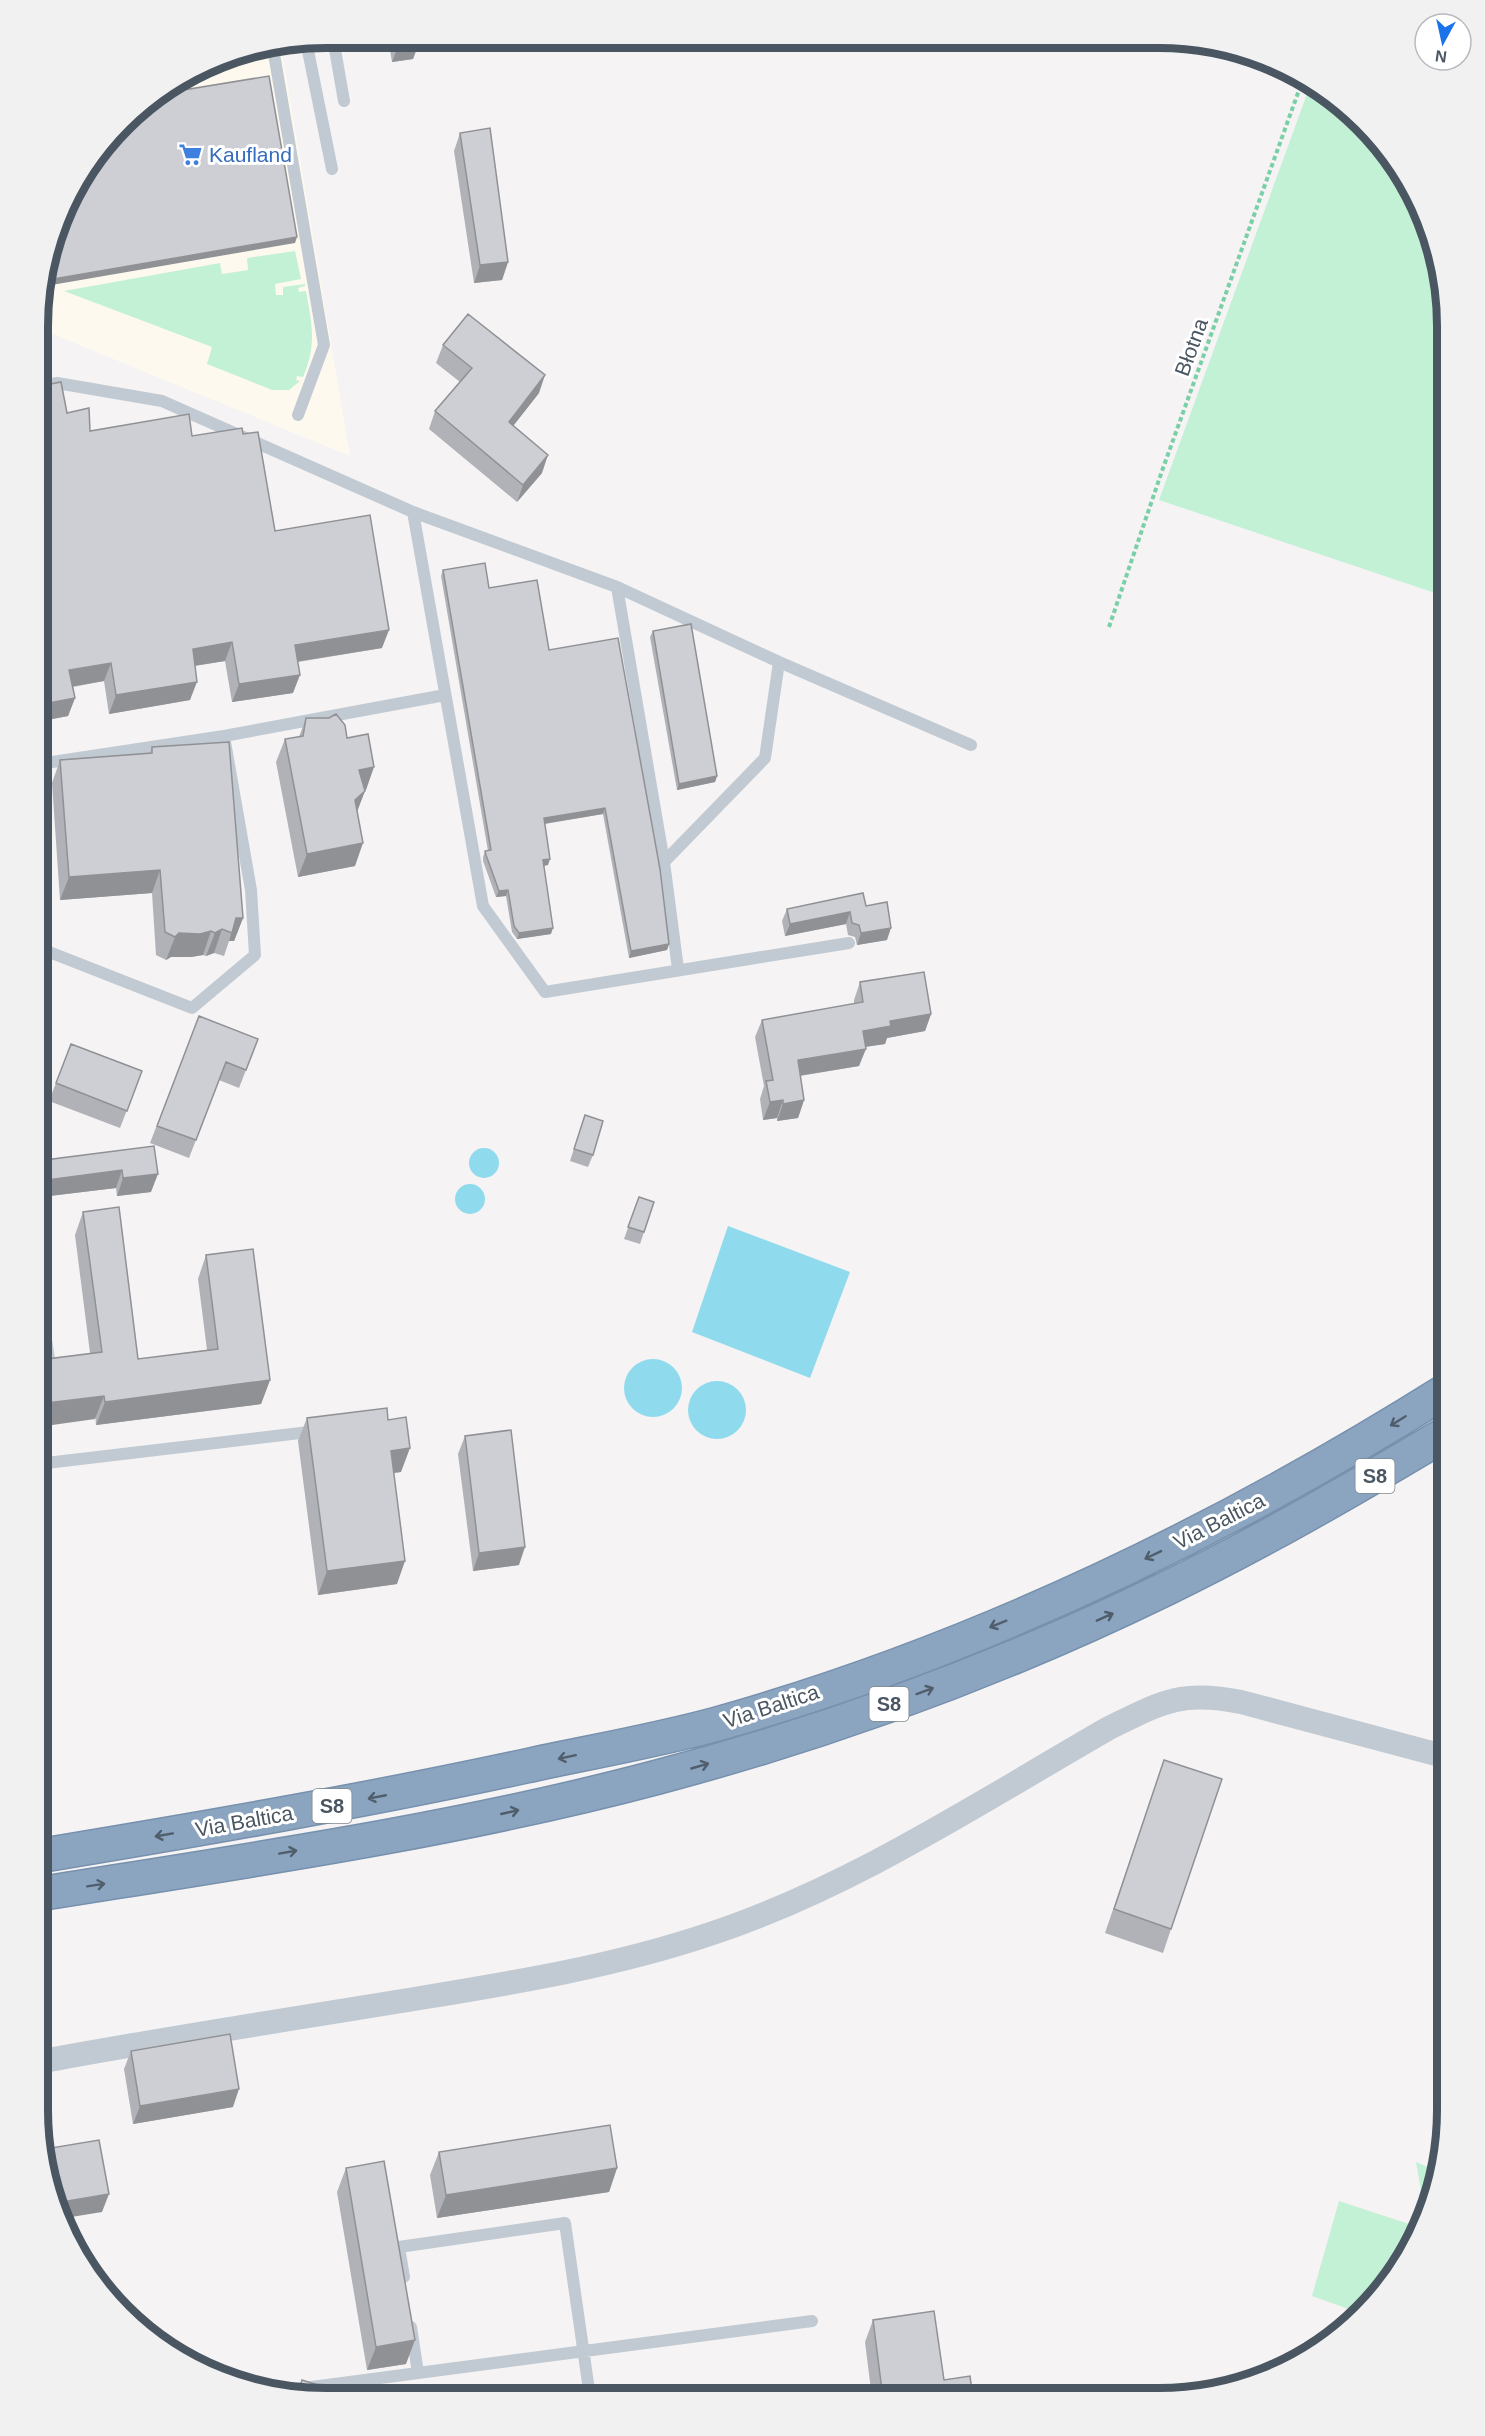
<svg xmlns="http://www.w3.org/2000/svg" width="1485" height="2436" font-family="Helvetica,sans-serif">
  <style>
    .commercial { fill: #fdf9ef }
    .green { fill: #c3f1d5 }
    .water { fill: #90daee }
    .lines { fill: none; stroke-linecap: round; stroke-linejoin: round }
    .highway-casing { stroke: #7690ad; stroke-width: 36 }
    .path { stroke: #7ad0a6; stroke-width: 4; stroke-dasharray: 4.5 3; stroke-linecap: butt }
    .lane { stroke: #c1cad2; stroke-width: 12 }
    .street { stroke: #c1cad2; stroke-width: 24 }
    .highway { stroke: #8ba5c1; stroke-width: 33 }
    .wall { fill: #b0b2b7 }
    .shaded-wall { fill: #909195 }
    .building { fill: #cdcfd5; stroke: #909195; stroke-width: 1.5 }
    .oneway { stroke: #505e6b }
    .labels { text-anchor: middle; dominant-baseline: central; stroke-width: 6; stroke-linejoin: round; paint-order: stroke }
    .shield { fill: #fff; stroke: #808990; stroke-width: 1.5 }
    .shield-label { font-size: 20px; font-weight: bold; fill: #4a5661 }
    .shop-label { font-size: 21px; fill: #366cbe; stroke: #fff; text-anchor: start }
    .street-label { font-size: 21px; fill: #4a5661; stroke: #fff }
    .rim { fill: none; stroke: #4a5661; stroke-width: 8 }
  </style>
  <rect width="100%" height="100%" fill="#f5f3f3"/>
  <path class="commercial" d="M281 46 350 456 40 329V289L67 198 135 109 216 59Z"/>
  <path class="green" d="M1311 83 1335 97 1388 151 1426 216 1447 326V597L1159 500Z
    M295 251 301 279 275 284 276 295H283V287L305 284V286L298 288 299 292 306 291C312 325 317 344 303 377L297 376 296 380 300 381 289 390H272L207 364 212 347 64 291 220 263 222 274 248 270 247 258Z
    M1416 2162 1437 2171 1426 2220Z
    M1339 2201 1421 2228 1388 2285 1360 2313 1312 2296Z"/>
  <path class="water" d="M469 1163a15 15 0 1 1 30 0a15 15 0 1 1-30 0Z
    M455 1199a15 15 0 1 1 30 0a15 15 0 1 1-30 0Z
    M728 1226 850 1272 810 1378 692 1332Z
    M624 1388a29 29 0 1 1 58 0a29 29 0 1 1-58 0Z
    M688 1410a29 29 0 1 1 58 0a29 29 0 1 1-58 0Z"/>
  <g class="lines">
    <defs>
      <path id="highway" d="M38 1856C201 1829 364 1801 526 1766 590 1752 655 1741 717 1724 976 1651 1221 1532 1447 1390
        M38 1894C245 1861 455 1831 658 1777 832 1731 1003 1668 1165 1589 1262 1542 1355 1488 1447 1433"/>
    </defs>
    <use href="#highway" class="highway-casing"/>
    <path class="path" d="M1109 627 1162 471 1303 79"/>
    <path class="lane" d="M333 38 344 101
      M306 41 332 169
      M273 48 324 345 298 415
      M40 386 57 383 162 401 413 512 617 587 779 662 971 745
      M413 512 483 906 545 992 849 943
      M617 587 664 862 678 969
      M39 764 224 736 445 695
      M664 862 765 758 779 662
      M39 948 192 1008 255 955 251 890 224 736
      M39 1296 51 1371
      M38 1464 317 1431
      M404 2277 399 2247 565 2223 590 2397
      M411 2327 418 2373
      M274 2392 812 2321"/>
    <path class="street" d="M38 2062C165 2038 293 2019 420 1998 518 1982 615 1966 710 1934 852 1887 980 1802 1109 1728 1162 1702 1181 1690 1241 1702L1447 1757"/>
    <use href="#highway" class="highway"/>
  </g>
  <path class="wall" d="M388 38H419L413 59 392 62Z
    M460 133 508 262 502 280 474 283 454 151Z
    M443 345 539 393 513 426 542 473 517 502 429 429 435 411 460 382 436 363Z
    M40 386 67 413 90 431 192 436 243 434 275 531 382 648 298 662 293 693 232 702 225 661 195 666 190 700 109 714 104 681 73 687 75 698 68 716 42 721 39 707Z
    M443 570 489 588 549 650 669 944 667 950 629 958 603 814 545 824 548 865 544 866 551 934 517 939 512 932 506 896 496 897 483 861V857L485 851H488L441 576Z
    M653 631 717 776 715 782 677 790 650 637Z
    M306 718 347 738 366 790H365L357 812 355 866 298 877 276 762 285 739 299 737Z
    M152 747 243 918 234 941H229L224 956 214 953 206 956 203 955 191 957H171L166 960 156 955 152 893 60 900 52 783 60 760 150 753Z
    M866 906 887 940 857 945 855 937 848 935 846 924 785 936 782 921 787 909Z
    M860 982 931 1014 925 1031 887 1038 885 1044 865 1047 859 1066 800 1076 804 1100 798 1118 777 1121V1118L763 1120 760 1099 764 1086 755 1037 762 1020 854 1004V1000Z
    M199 1016 258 1039 239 1088 219 1080 189 1158 150 1143Z
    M71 1044 142 1071 120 1128 49 1101Z
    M585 1115 593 1155 588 1167 570 1161Z
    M154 1146 151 1192 117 1196 116 1188 41 1197 39 1176 45 1160Z
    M639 1197 654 1202 640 1244 624 1239Z
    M83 1212 138 1359 207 1350 198 1279 206 1255 270 1380 261 1404 96 1425 90 1353 75 1235Z
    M307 1418 388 1420 401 1472 394 1473 397 1584 318 1595 298 1441Z
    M465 1436 519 1565 473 1571 458 1454Z
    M1164 1760 1171 1929 1163 1953 1105 1933Z
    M131 2051 233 2107 133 2124 124 2069Z
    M439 2152 617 2168 609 2192 437 2218 430 2175Z
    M346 2168 406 2364 367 2370 337 2192Z
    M873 2320 944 2380 973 2398H872L865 2342Z"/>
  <path class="shaded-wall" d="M420 41 413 59 392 62 399 44Z
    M297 237 295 243 40 287 42 281Z
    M508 262 502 280 474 283 480 265Z
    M545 375 539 393 502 440 509 422Z
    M548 455 542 473 517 502 523 485Z
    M389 630 382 648 288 663 295 645Z
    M232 642 225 661 186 667 193 649Z
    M111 663 104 681 63 688 69 670Z
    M43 674 39 684V675Z
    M300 675 293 693 232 702 239 684Z
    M197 682 190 700 109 714 116 695Z
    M75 698 68 716 42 721 49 703Z
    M374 767 366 790 350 793 359 770Z
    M717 776 715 782 677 790 679 784Z
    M365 791 356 814 355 800Z
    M605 808 603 814 542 824 544 818Z
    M363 843 355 866 298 877 307 854Z
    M550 859 548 865 541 866 543 860Z
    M160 870 152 893 60 900 69 877Z
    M508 890 506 896 496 897 499 891Z
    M850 912 846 924 785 936 790 924Z
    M236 918H243L234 941H229Z
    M553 928 551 934 517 939 519 933Z
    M891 928 887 940 857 945 861 933Z
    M222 929 214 953 206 956 215 933Z
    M211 931 203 955 191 957H171L166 960 175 937 179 933Z
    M669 944 667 950 629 958 631 951Z
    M931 1014 925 1031 887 1038 885 1044 857 1048 863 1031 890 1021Z
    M866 1049 859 1066 791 1077 798 1060Z
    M783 1100 777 1118 763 1120 770 1102Z
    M804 1100 798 1118 777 1121 783 1104Z
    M122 1170 116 1188 41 1197 47 1180Z
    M158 1174 151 1192 117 1196 123 1178Z
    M270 1380 261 1404 96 1425 105 1402Z
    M104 1396 95 1419 38 1427V1404Z
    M410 1448 401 1472 383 1474 391 1451Z
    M525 1547 519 1565 473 1571 479 1553Z
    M405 1561 397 1584 318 1595 327 1571Z
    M239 2089 233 2107 133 2124 140 2106Z
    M617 2168 609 2192 437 2218 446 2195Z
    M109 2194 102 2212 59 2219 56 2203Z
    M415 2340 406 2364 367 2370 376 2347Z"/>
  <path class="building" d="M398 38H419L420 41 399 44Z
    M269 76 297 237 42 281 67 198 135 109 159 94Z
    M490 128 508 262 480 265 460 133Z
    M468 314 545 375 509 422 548 455 523 485 435 411 472 368 443 345Z
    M61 382 67 413 89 408 90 431 189 414 192 436 242 428 243 434 258 432 275 531 370 515 389 630 295 645 300 675 239 684 232 642 193 649 197 682 116 695 111 663 69 670 75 698 49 703 43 674 39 675 40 386Z
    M485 563 489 588 537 580 549 650 618 638 660 869 669 944 631 951 605 808 544 818 550 859 543 860 553 928 519 933 514 926 508 890 499 891 486 855 485 851 491 850 443 570Z
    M691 624 717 776 679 784 653 631Z
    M336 714 345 725 347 738 368 734 374 767 359 770 365 791 355 800 363 843 307 854 285 739 303 736 306 718H329Z
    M229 742 243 918H236L232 933 222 929 215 933 211 931 200 934 179 933 175 937 165 932 160 870 69 877 60 760 152 753V747Z
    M863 893 866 906 887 902 891 928 861 933 859 925 852 923 850 912 790 924 787 909Z
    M924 972 931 1014 890 1021 891 1026 863 1031 866 1049 798 1060 804 1100 783 1104V1100L770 1102 766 1081 773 1080 762 1020 863 1002 860 982Z
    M199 1016 258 1039 246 1070 226 1062 196 1140 157 1126Z
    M71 1044 142 1071 127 1111 56 1083Z
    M585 1115 603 1121 593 1155 574 1149Z
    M154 1146 158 1174 123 1178 122 1170 47 1180 45 1160Z
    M639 1197 654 1202 644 1232 628 1227Z
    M119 1207 138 1359 218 1349 206 1255 253 1249 270 1380 105 1402 104 1396 38 1404 39 1360 102 1352 83 1212Z
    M387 1408 388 1420 406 1417 410 1448 391 1451 405 1561 327 1571 307 1418Z
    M511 1430 525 1547 479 1553 465 1436Z
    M1164 1760 1222 1779 1171 1929 1114 1909Z
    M230 2034 239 2089 140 2106 131 2051Z
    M610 2125 617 2168 446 2195 439 2152Z
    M99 2140 109 2194 56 2203 45 2149Z
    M384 2161 415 2340 376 2347 346 2168Z
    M934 2311 944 2380 970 2376 973 2398H883L873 2320Z
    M302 2380 352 2396H297Z"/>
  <defs><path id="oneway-shaft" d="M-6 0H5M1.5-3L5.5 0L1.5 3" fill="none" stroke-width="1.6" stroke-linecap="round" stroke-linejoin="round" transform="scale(1.5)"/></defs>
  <g class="oneway">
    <use href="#oneway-shaft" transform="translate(1398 1421) rotate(148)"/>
    <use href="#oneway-shaft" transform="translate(1153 1555) rotate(154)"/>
    <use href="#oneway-shaft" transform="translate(1105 1617) rotate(-24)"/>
    <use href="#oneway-shaft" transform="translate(998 1624) rotate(158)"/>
    <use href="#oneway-shaft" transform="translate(925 1691) rotate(-20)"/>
    <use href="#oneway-shaft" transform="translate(567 1757) rotate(168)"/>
    <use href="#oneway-shaft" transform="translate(700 1766) rotate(-16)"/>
    <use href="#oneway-shaft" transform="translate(377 1797) rotate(169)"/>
    <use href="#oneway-shaft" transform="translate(510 1812) rotate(-13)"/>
    <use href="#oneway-shaft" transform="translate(164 1835) rotate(170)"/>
    <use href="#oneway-shaft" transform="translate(288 1852) rotate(-10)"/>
    <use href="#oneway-shaft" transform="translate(96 1885) rotate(-9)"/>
  </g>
  <defs>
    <symbol id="supermarket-bare" viewBox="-9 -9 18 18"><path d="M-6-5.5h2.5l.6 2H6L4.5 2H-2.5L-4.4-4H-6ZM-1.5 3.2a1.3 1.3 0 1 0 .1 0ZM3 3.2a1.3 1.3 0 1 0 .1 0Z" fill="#3f7fe0" stroke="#fff" stroke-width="2.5" paint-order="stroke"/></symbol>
  </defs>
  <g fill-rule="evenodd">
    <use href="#supermarket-bare" x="174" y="138" width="33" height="33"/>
  </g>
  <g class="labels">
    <g class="shield">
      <rect x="1355.5" y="1459" width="39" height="34" rx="4.5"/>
      <rect x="869.5" y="1687" width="39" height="34" rx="4.5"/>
      <rect x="312.5" y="1789" width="39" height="34" rx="4.5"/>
    </g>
    <g class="shield-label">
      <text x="1375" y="1476">S8</text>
      <text x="889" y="1704">S8</text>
      <text x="332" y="1806">S8</text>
    </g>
    <g class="shop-label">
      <text x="209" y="154">Kaufland</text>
    </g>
    <g class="street-label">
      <text transform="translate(1191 347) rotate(-70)">Błotna</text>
      <text transform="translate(1219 1521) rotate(-27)">Via Baltica</text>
      <text transform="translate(771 1706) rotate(-18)">Via Baltica</text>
      <text transform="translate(244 1821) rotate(-10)">Via Baltica</text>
    </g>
  </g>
  <path d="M0 0H1485V2436H0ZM326 48H1159A278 278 0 0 1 1437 326V2110A278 278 0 0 1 1159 2388H326A278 278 0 0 1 48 2110V326A278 278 0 0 1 326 48Z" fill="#f1f1f2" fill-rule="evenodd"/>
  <path class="rim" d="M326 48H1159A278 278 0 0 1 1437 326V2110A278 278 0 0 1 1159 2388H326A278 278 0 0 1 48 2110V326A278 278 0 0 1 326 48Z"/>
  <g transform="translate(1443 42) rotate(188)"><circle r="28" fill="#ffffff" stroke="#b7bbc0" stroke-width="1.5"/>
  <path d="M0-4.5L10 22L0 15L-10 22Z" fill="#1a73e8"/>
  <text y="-9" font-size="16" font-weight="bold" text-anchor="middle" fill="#4a5661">N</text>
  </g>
</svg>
